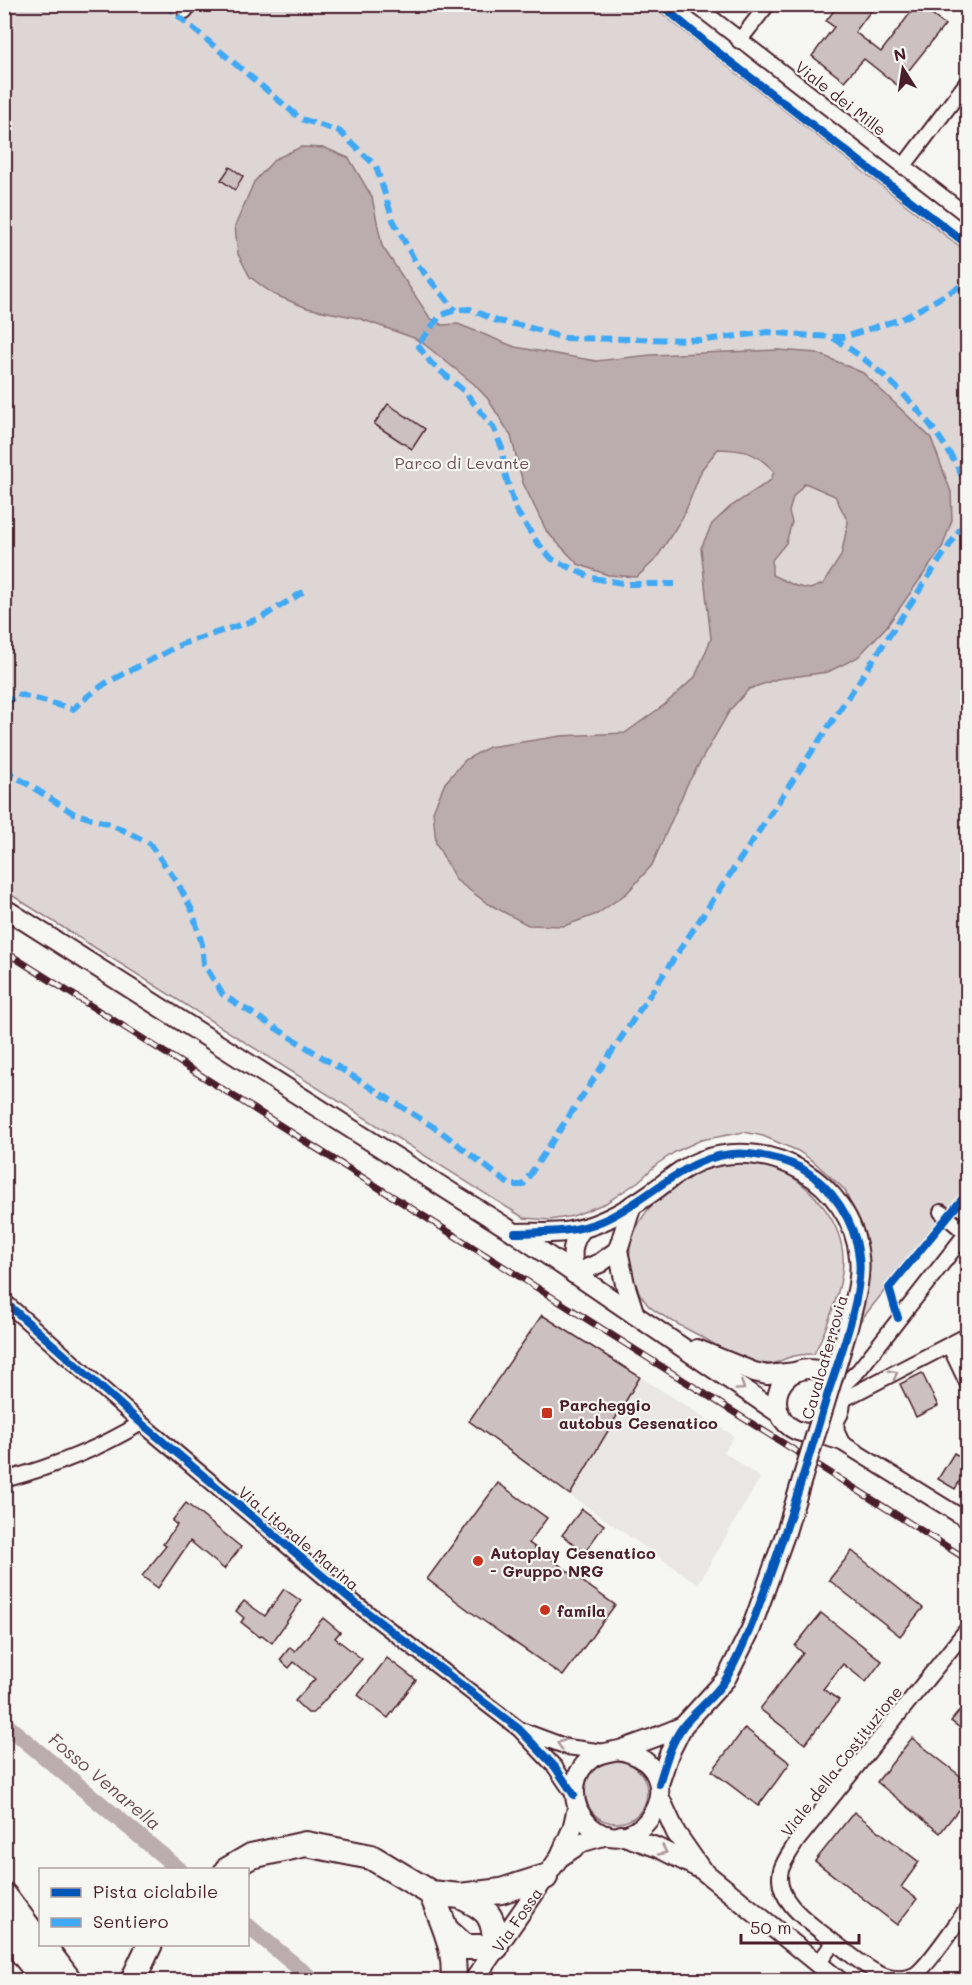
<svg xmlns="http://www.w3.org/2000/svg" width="972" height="1985" font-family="Mali,sans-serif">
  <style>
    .built { fill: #e9e6e3 }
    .green { fill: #ddd6d5; stroke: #947a80; stroke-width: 1.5 }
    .water { fill: #bbadae; stroke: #8e747a; stroke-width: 1.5; fill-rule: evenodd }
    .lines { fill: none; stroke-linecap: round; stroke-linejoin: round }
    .canal { stroke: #bbadae; stroke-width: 16 }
    .building { fill: #ccc1c0; stroke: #4a1f2b; stroke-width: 1.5 }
    .minor-casing { stroke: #4a1f2b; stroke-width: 18 }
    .tertiary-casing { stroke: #4a1f2b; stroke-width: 22 }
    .trunk-casing { stroke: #4a1f2b; stroke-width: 28 }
    .minor { stroke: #f6f6f2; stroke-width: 14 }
    .tertiary { stroke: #f6f6f2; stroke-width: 18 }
    .trunk { stroke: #f6f6f2; stroke-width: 24 }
    .rail-casing { stroke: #4a1f2b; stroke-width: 7 }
    .rail { stroke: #f6f6f2; stroke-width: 4.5; stroke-dasharray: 14; stroke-linecap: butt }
    .tertiary-bridge-casing { stroke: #4a1f2b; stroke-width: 22; stroke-linecap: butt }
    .tertiary-bridge { stroke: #f6f6f2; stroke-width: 18 }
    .quiet { stroke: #3fa9f5; stroke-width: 6; stroke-dasharray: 12 6; stroke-linecap: butt }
    .cycleway-casing { stroke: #f6f6f2; stroke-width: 11 }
    .cycleway { stroke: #0057b8; stroke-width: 8 }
    .oneway { stroke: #a99598 }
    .poi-dot { fill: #c8321e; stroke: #f6f6f2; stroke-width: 2 }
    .labels { text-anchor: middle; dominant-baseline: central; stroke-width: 4.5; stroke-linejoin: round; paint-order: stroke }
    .street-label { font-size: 16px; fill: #4a1f2b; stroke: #f6f6f2 }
    .park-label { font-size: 16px; fill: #6f4d56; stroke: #f6f6f2 }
    .poi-label { font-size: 16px; font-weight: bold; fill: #4a1f2b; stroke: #f6f6f2; text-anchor: start }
    .water-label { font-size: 18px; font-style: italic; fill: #6c4a52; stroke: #f6f6f2 }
  </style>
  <rect width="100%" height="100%" fill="#f6f6f2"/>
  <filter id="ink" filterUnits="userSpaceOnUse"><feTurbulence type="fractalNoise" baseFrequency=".0167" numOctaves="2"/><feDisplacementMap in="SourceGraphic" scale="12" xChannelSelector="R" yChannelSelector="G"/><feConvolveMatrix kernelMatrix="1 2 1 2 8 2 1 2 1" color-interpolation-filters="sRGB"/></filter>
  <g filter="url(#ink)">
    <path class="built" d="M640 1377 734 1436 724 1452 760 1478 698 1584 570 1495Z"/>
    <path class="green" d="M200 4 652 5 713 55 967 252V1187L854 1329 864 1241 845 1190 813 1161 798 1151 763 1136 744 1132 701 1140 675 1152 657 1164 639 1181 606 1203 573 1216 550 1220 524 1218 5 891 4 5H177L191 16Z
      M744 1160C756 1163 772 1165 783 1171 813 1188 842 1222 843 1258 844 1285 826 1330 814 1354 805 1354 796 1355 787 1358 782 1360 775 1364 770 1364 746 1364 722 1348 702 1337 690 1330 655 1314 647 1304 600 1246 655 1186 712 1164 721 1161 734 1161 744 1160Z
      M585 1792a31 31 0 1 1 62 0a31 31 0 1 1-62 0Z"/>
    <path class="water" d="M301 147 325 148 349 158 372 197 382 246 430 318 442 325 458 324 515 347 596 361 651 355 778 350 817 353 863 373 931 438 951 492 952 520 942 548 887 626 858 657 828 672 777 679 749 689 730 710 687 785 652 865 627 893 597 914 564 926 528 925 487 903 456 880 436 843 433 811 445 783 465 760 489 747 561 736 625 733 664 705 695 677 711 639 701 548 712 524 730 507 771 480 774 471C754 451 745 450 718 449L702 469 684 515 656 559 637 577 608 575 578 564 547 532 523 483 511 436 488 399 474 384 424 344 414 338 358 318 307 308 273 294 250 277 238 254 235 226 254 182 275 159ZM805 483 835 496 848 522 841 556 823 584 810 589 796 586 772 575V560L786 543 792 522 789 512 793 497Z"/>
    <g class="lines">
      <path class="canal" d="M4 1723 180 1870
        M248 1926 313 1980"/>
    </g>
    <path class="building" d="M839 4H876L855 32 881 52 917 4 945 25 897 85 864 59 844 81 812 56 834 27 826 21Z
      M230 167 243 176 235 190 221 180Z
      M388 404 425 429 412 449 374 424Z
      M542 1315 640 1377 570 1495 469 1421Z
      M922 1373 938 1406 916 1417 900 1384Z
      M954 1453 968 1462V1468L955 1489 938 1479Z
      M498 1483 547 1518 529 1543 615 1605 563 1676 475 1615 427 1579Z
      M186 1503 241 1547 224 1569 190 1541 158 1588 142 1576 166 1546 163 1544 177 1525 172 1521Z
      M582 1509 604 1525 585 1552 562 1535Z
      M852 1551 923 1608 900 1636 829 1580Z
      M284 1589 301 1601 272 1643 262 1635 260 1637 241 1622 244 1618 236 1611 244 1601 265 1616Z
      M821 1613 882 1661 866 1682 843 1664 823 1689 839 1700 805 1744 760 1709 803 1653 795 1646Z
      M323 1618 340 1632 335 1638 362 1659 313 1713H308L295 1701 315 1679 294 1662 289 1668 280 1660 290 1647 295 1651Z
      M387 1658 416 1680 388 1718 358 1695Z
      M968 1700V1734L951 1721Z
      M745 1728 790 1763 758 1806 712 1771Z
      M912 1738 968 1782V1817L958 1810 940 1833 877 1782Z
      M854 1812 919 1862 901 1887 917 1899 897 1925 815 1861Z"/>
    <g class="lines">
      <defs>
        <path id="minor" d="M694 4 968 216
          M185 11 190 4
          M739 41 768 4
          M903 167 968 81
          M941 1212 966 1233
          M4 1301 141 1423 355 1603 519 1729 555 1767 574 1795
          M949 1345 968 1385
          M839 1389 859 1370 968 1231
          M842 1400 968 1335
          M836 1419 837 1432 842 1443
          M811 1433 842 1443 968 1521
          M4 1480C52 1467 99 1449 141 1423
          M524 1731 567 1747 605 1752
          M834 1942C813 1925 773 1901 781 1870 784 1860 792 1850 797 1841L968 1628
          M817 1965 834 1942C848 1952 864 1967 880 1974 890 1979 906 1980 916 1974 930 1964 956 1923 968 1908"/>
        <g id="tertiary">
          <path d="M4 908 515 1233 780 1414"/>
          <path d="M632 1205 618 1250 625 1284 635 1315"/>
          <path d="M515 1233C531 1232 548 1234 565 1232 595 1228 626 1211 651 1193 667 1182 681 1168 700 1161 770 1135 851 1182 859 1257 862 1280 853 1306 848 1328"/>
          <path d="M574 1274 600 1263 618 1250"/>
          <path d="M574 1274C572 1256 570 1243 583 1228"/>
          <path d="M697 1349 754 1372 767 1375 796 1372"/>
          <circle cx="809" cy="1401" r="32"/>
          <path d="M619 1750C701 1768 640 1869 590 1826 570 1808 569 1774 592 1758 602 1752 612 1752 623 1749 643 1742 663 1735 683 1726"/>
          <path d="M659 1784 669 1754 683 1726 726 1679 751 1629 786 1532"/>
          <path d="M660 1798 676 1833 701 1869"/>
          <path d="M621 1835 656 1847 702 1870 838 1980"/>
          <path d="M559 1858 583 1842 607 1835"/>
          <path id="s1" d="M474 1980 559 1858 572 1829 577 1808"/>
        </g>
        <path id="trunk" d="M227 1870 251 1856 306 1844 371 1857 431 1893 460 1896 501 1891 545 1877
          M431 1893C442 1920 457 1951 453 1980
          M4 1895 40 1943
          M4 1930 44 1980
          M446 1930 465 1947H496C494 1915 488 1909 460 1896
          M42 1944 69 1980
          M133 1980 150 1944"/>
      </defs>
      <use href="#minor" class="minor-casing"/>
      <use href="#tertiary" class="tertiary-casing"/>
      <use href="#trunk" class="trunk-casing"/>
      <use href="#minor" class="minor"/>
      <use href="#tertiary" class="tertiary"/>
      <use href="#trunk" class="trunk"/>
      <defs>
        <path id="rail" d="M4 951 968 1560"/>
      </defs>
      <use href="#rail" class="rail-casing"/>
      <use href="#rail" class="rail"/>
      <defs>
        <path id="tertiary-bridge" d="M786 1532 848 1328"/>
      </defs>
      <use href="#tertiary-bridge" class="tertiary-bridge-casing"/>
      <use href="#tertiary-bridge" class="tertiary-bridge"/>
      <path class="quiet" d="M164 4 301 119 339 131 376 166 393 220 416 263 455 310
        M833 338C888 371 944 429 968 490
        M420 342 440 316 455 310 470 309 497 321 524 326 564 338 705 340 768 332 812 336 844 337 904 318 961 286 968 279
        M417 344 431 363 464 391 493 427 502 448 504 470 516 510 536 541 552 559 592 578 629 584H675
        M4 706 17 694 73 709 88 696 106 683 182 644 261 618 303 592
        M4 769 73 813 113 825 149 843 177 882 192 910 202 944 204 964 223 995 440 1131 510 1185H523L963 525 968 509"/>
      <defs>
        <path id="cycleway" d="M660 4 715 50 968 245
          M515 1233C546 1232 574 1233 602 1221 652 1200 690 1148 749 1154 765 1156 786 1160 801 1168 832 1186 855 1221 859 1257 864 1294 839 1359 827 1396 809 1458 790 1520 768 1581 756 1614 744 1647 727 1677 717 1695 697 1709 684 1725 671 1742 665 1764 659 1784
          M4 1301 141 1423 355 1603 519 1729 555 1767 574 1795
          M898 1318 889 1288 968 1192"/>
      </defs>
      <use href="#cycleway" class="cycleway-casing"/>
      <use href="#cycleway" class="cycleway"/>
    </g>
    <defs><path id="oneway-chevron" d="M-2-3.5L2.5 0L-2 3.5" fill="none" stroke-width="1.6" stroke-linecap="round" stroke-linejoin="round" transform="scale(1.5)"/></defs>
    <g class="oneway">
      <use href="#oneway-chevron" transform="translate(894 1374) rotate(-28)"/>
      <use href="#oneway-chevron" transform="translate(741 1387) rotate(34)"/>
      <use href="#oneway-chevron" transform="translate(561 1744) rotate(-162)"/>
      <use href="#oneway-chevron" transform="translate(663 1851) rotate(25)"/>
    </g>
  </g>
  <g class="poi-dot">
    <rect x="541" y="1407" width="12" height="12" rx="3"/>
    <circle cx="478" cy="1561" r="6"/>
    <circle cx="545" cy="1610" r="6"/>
  </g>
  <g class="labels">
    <g class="street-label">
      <text transform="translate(841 98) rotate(38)">Viale dei Mille</text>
      <text transform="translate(824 1357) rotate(-74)">Cavalcaferrovia</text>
      <text transform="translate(299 1538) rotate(40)">Via Litorale Marina</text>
      <text transform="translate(841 1761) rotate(-52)">Viale della Costituzione</text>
      <text stroke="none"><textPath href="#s1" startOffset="74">Via Fossa</textPath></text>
    </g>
    <g class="park-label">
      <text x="462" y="462">Parco di Levante</text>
    </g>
    <g class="poi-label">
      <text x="559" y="1404">Parcheggio<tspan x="559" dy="18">autobus Cesenatico</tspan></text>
      <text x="490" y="1552">Autoplay Cesenatico<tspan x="490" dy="18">- Gruppo NRG</tspan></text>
      <text x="557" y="1610">famila</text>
    </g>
    <g class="water-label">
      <text transform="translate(105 1781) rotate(40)">Fosso Venarella</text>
    </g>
  </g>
  <rect width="972" height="1985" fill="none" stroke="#f6f6f2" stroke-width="24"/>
  <rect x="12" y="12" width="948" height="1961" fill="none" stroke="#4a1f2b" stroke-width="2" filter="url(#ink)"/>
  <rect x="39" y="1868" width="210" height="78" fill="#f6f6f2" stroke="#b1a0a2" stroke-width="1.5"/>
  <rect x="51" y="1888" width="30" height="9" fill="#0057b8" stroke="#b1a0a2" stroke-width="1.5"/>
  <text x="93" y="1898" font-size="18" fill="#4a1f2b">Pista ciclabile</text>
  <rect x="51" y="1918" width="30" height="9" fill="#3fa9f5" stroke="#b1a0a2" stroke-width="1.5"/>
  <text x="93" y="1928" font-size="18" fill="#4a1f2b">Sentiero</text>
  <g transform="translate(903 69) rotate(348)" stroke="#f6f6f2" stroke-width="4.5" paint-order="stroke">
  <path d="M0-4.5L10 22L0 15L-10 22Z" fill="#4a1f2b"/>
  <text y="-9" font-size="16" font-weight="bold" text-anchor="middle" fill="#4a1f2b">N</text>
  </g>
  <path d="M741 1934v9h118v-9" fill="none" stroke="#4a1f2b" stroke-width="3"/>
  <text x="750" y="1934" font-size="18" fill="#4a1f2b" stroke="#f6f6f2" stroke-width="4.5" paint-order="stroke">50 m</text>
</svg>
